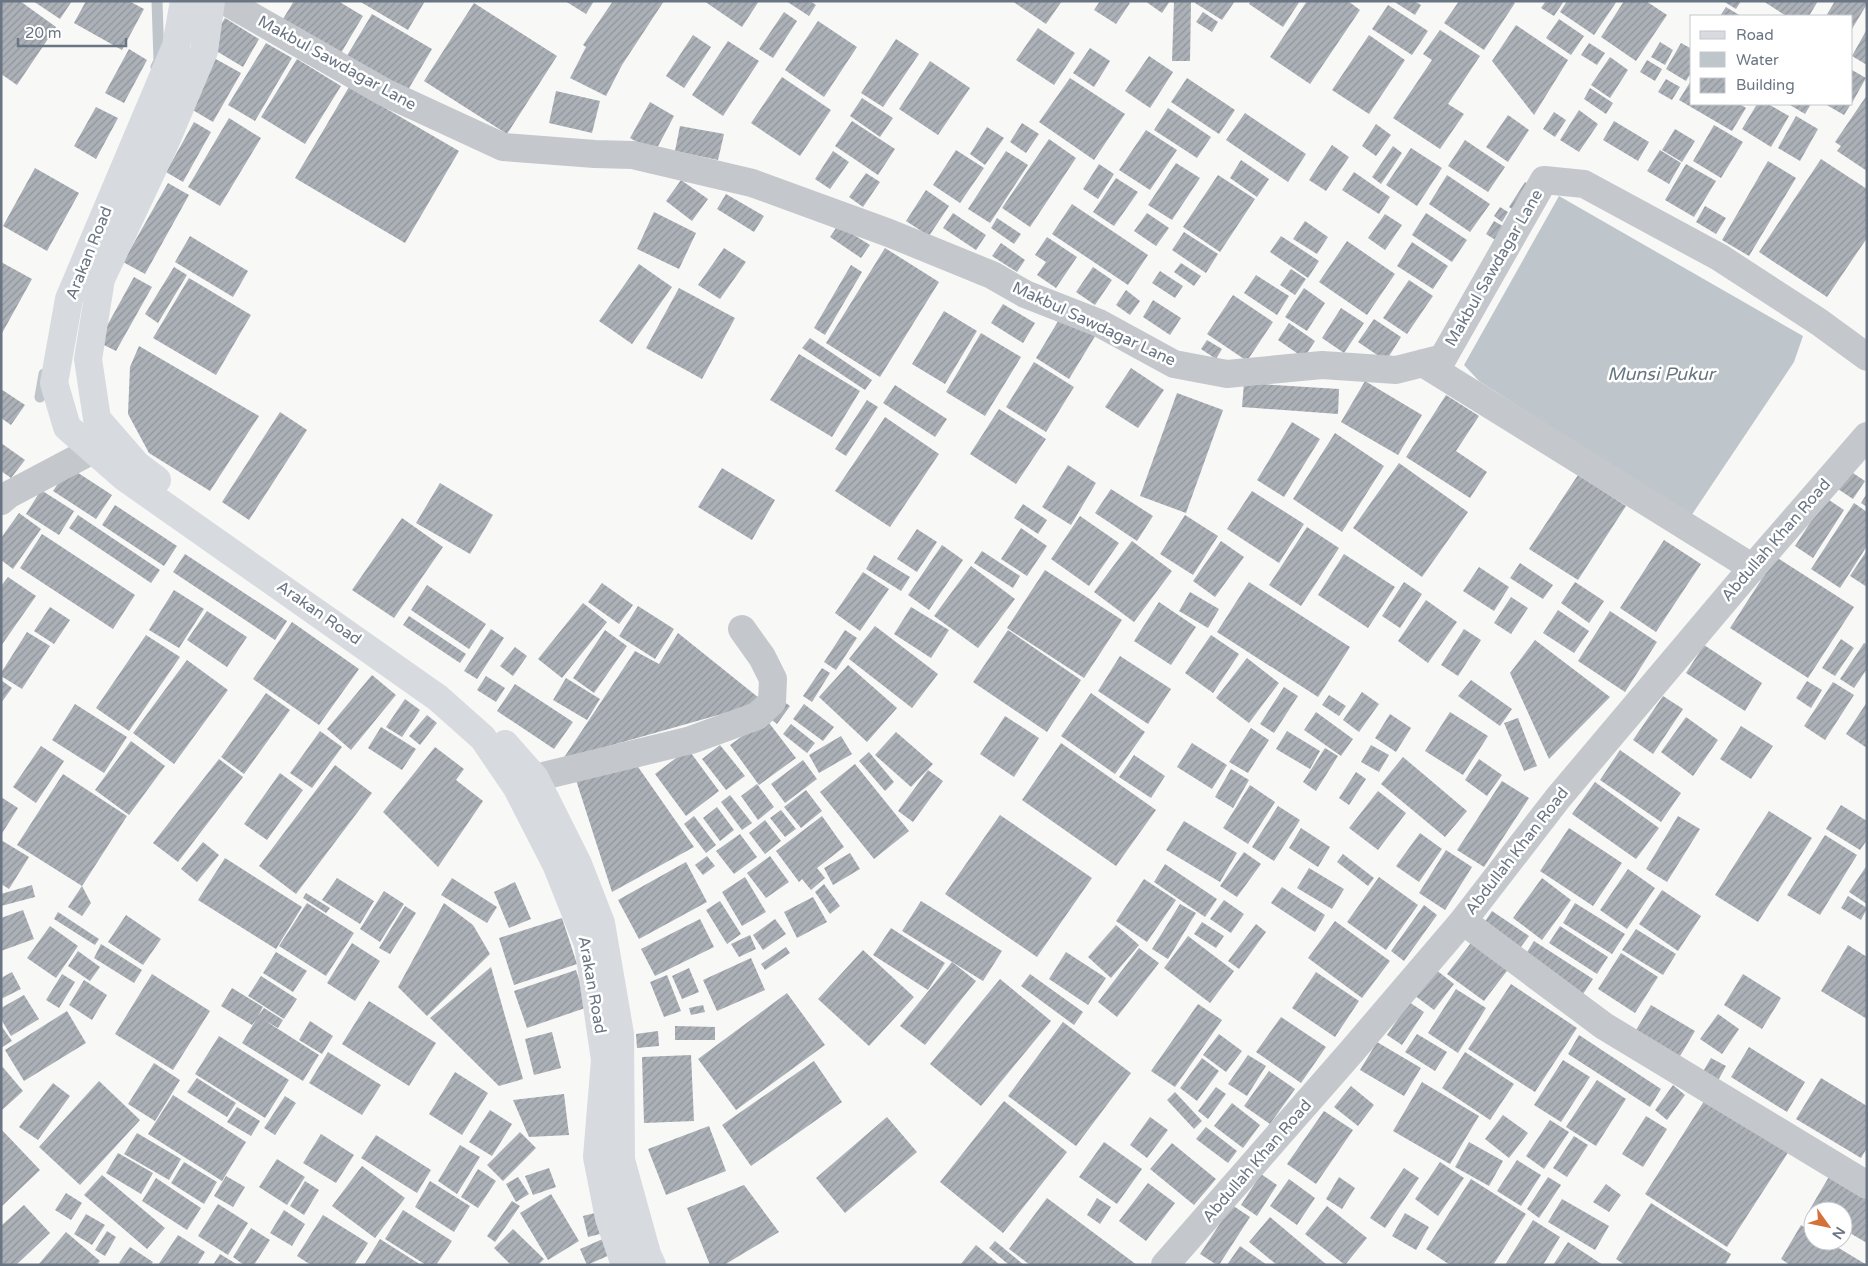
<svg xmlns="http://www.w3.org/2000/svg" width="1868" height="1266" font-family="'Varela Round',sans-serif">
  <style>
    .water { fill: #bec6cb }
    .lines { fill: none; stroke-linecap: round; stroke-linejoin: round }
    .stream { stroke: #bec6cb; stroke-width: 11 }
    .building { fill: url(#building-hatch) }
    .minor { stroke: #c4c7cb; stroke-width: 28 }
    .tertiary { stroke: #c4c7cb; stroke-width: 28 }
    .secondary { stroke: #d7dade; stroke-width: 28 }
    .labels { text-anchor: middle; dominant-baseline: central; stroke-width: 5; stroke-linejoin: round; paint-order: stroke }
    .street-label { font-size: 16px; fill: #6a7584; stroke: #fff }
    .water-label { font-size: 18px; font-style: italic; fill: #66757f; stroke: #fff }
  </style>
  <defs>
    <pattern id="building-hatch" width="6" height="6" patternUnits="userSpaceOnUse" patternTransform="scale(1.25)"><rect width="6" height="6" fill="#acb1b8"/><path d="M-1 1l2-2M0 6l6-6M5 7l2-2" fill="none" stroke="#90959b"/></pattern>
  </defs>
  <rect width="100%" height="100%" fill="#f8f8f6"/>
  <path class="water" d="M1559 196 1803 336 1794 362 1691 516 1479 381 1464 365Z"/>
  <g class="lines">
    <path class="stream" d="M156 67 159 61 157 1
      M40 397 44 374"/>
  </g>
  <path class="building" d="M1 1H20L56 27 17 85 1 74Z
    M33 1H72L60 19Z
    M86 1H129L144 9 122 50 74 23Z
    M294 1H338L363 16 341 53 283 19Z
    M359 1H425L408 30Z
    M565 1H594L586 14Z
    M613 1H664L622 65 606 96 570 78 586 47 583 45Z
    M704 1H759L742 27Z
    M786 1H810L816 5 809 16Z
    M1012 1H1062L1046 24Z
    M1100 1H1127L1130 3 1116 24 1094 10Z
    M1145 1H1170L1162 13Z
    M1174 1H1191L1190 61H1172Z
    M1196 1H1235L1222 20 1195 3Z
    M1251 1H1300L1283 27 1249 4Z
    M1307 1H1348L1360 10 1310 84 1270 57Z
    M1393 1H1414L1421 5 1415 15Z
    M1459 1H1512L1515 3 1484 50 1444 23Z
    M1546 1H1564L1554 16 1541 8Z
    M1567 1H1617L1594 35 1560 12Z
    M1624 1H1646L1667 15 1636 61 1601 37Z
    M1723 1H1741L1736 9Z
    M1763 1H1818L1809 16H1786Z
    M1835 1H1867V4L1852 29V16H1826Z
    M474 3 557 56 507 134 424 81Z
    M1388 5 1428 31 1412 55 1372 29Z
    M1726 7 1741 16H1720Z
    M784 12 797 21 773 58 759 49Z
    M1203 12 1218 22 1212 32 1196 22Z
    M372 14 432 49 405 95 345 59Z
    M225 18 259 39 243 67 208 46Z
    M1559 19 1584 36 1571 55 1546 38Z
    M818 21 857 47 824 97 785 70Z
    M1516 25 1568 60 1534 115 1492 61Z
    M1038 28 1075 53 1054 85 1016 60Z
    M1867 29V65L1852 56Z
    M1440 30 1480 56 1448 104 1464 114 1440 149 1393 118 1432 60 1423 54Z
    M693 35 711 47 684 88 666 76Z
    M1369 35 1405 60 1369 114 1332 90Z
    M896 39 919 54 883 107 861 93Z
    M728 41 759 61 723 116 692 95Z
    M1660 42 1673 50 1665 65 1651 57Z
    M266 43 292 58 255 121 228 105Z
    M1589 43 1605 53 1597 65 1581 55Z
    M1681 43 1692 49V71L1686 81 1666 69Z
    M1090 48 1110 61 1094 87 1073 73Z
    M129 49 147 60 124 103 105 93Z
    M1149 56 1173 72 1150 108 1125 91Z
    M1610 57 1628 70 1610 98 1591 85Z
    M214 58 241 73 213 122 186 106Z
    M297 59 341 86 305 144 261 117Z
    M1647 60 1662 69 1655 81 1640 72Z
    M930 61 970 88 938 135 899 109Z
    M1852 70 1866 78 1852 103Z
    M782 77 831 110 800 156 751 123Z
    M1070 78 1125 114 1094 160 1039 122Z
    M1187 78 1235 110 1219 134 1171 102Z
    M1666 79 1680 87 1672 100 1658 92Z
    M1692 79V104H1740L1746 108 1732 131 1679 100Z
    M349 87 459 151 405 243 295 178Z
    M1590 88 1613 103 1606 114 1584 99Z
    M556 91 600 101 592 133 549 123Z
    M1867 95V171L1837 151 1841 146 1835 142Z
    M862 98 893 118 880 137 850 116Z
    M650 102 674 116 655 152 630 138Z
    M1757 104H1768L1789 116 1771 147 1742 129Z
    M1791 104H1811L1805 114 1790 105Z
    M1825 104H1851L1844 115Z
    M96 107 118 118 96 159 74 146Z
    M1168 108 1211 137 1197 158 1154 130Z
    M1579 110 1598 124 1579 152 1560 140Z
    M1554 112 1566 120 1555 137 1543 129Z
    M1245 113 1306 154 1288 182 1226 140Z
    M1508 115 1529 130 1508 162 1486 147Z
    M1796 116 1818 129 1800 161 1778 148Z
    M229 118 261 138 220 206 188 187Z
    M852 121 895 149 878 175 835 146Z
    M1614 121 1649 142 1638 161 1603 140Z
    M194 122 211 132 183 182 166 172Z
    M1022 123 1039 134 1026 153 1010 142Z
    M1376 124 1391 135 1376 156 1362 146Z
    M1714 125 1743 142 1721 178 1693 161Z
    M680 126 724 134 718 160 675 151Z
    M987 127 1004 138 985 165 970 154Z
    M1675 129 1695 141 1682 162 1662 150Z
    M1146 130 1177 150 1150 190 1119 170Z
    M1049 139 1076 158 1030 227 1002 208Z
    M1465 140 1505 167 1488 192 1448 166Z
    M1332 145 1349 157 1326 191 1309 180Z
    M1393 146 1402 153 1381 184 1372 177Z
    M1411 148 1442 168 1417 206 1386 185Z
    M956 150 984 168 960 203 933 185Z
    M1660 150 1681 163 1669 184 1647 171Z
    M833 151 849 162 830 189 815 179Z
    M1006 151 1028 165 990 223 968 209Z
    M1821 159 1867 189V238L1827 297 1759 252Z
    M1241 160 1269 179 1257 197 1230 178Z
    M1768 161 1796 178 1749 256 1722 240Z
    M1176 163 1200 178 1172 220 1148 205Z
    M1099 164 1114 174 1098 199 1083 189Z
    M1686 164 1716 181 1694 217 1665 200Z
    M35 168 79 193 47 251 3 226Z
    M1354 172 1390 197 1379 214 1342 190Z
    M866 173 880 182 863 207 849 197Z
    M1218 175 1255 199 1220 252 1183 227Z
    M1447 175 1490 204 1470 232 1429 204Z
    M1116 178 1138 192 1114 226 1093 212Z
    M681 180 708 199 692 221 666 201Z
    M1525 182 1533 187 1517 212 1509 207Z
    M168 183 189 195 145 274 123 262Z
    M926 190 949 206 929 236 906 221Z
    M726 194 764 216 754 232 717 209Z
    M1072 204 1148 255 1128 285 1052 234Z
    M1705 206 1726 218 1716 234 1696 222Z
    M1500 207 1508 212 1502 222 1494 216Z
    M654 212 696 233 679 269 637 249Z
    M953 213 986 235 976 250 943 228Z
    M1147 213 1169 228 1156 246 1134 231Z
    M1426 213 1467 240 1452 262 1412 235Z
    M1385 214 1402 225 1385 250 1368 238Z
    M997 218 1021 234 1014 244 991 228Z
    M1305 221 1328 237 1317 254 1293 239Z
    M1494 221 1506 228 1497 241 1486 234Z
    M838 225 870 245 861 258 830 237Z
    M1184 232 1218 254 1206 273 1172 250Z
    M190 236 248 271 233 297 175 262Z
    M1281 236 1319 261 1308 278 1270 252Z
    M1047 237 1077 257 1056 288 1037 275 1046 262 1035 255Z
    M1347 241 1395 274 1367 315 1319 282Z
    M1412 242 1448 266 1433 289 1397 266Z
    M1001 243 1025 260 1017 272 992 256Z
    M724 248 746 262 720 299 698 285Z
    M885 248 939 282 880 377 826 343Z
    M1 262 32 279 1 335Z
    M1181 263 1201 276 1194 286 1174 272Z
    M639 264 672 287 632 344 599 321Z
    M851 265 862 272 825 335 814 328Z
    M174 267 187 275 158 323 145 314Z
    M1093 267 1112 280 1095 305 1076 292Z
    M1291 269 1306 279 1295 295 1280 285Z
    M1160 271 1183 286 1175 298 1152 283Z
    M1256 275 1289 296 1277 315 1244 293Z
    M134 277 152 287 116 351 98 342Z
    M189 278 251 315 216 375 153 338Z
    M1409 280 1433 296 1407 334 1383 318Z
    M679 288 735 318 702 379 646 348Z
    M1304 288 1325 303 1307 331 1285 317Z
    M1126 290 1140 301 1130 315 1116 305Z
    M1233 295 1273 322 1247 361 1207 334Z
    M1153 300 1181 318 1170 335 1143 317Z
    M1003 304 1035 323 1023 343 991 323Z
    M1341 308 1364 323 1344 353 1322 338Z
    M944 311 977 331 945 384 912 364Z
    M1063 313 1097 333 1069 379 1036 358Z
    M1374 319 1401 337 1386 361 1358 342Z
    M1289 323 1315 341 1304 358 1278 340Z
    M981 333 1021 357 985 416 946 392Z
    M810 338 872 380 865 390 802 348Z
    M1207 340 1222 349 1216 359 1201 349Z
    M139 346 259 416 210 491 149 453 128 414 130 367Z
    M799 354 860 391 832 437 770 400Z
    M1034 362 1074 387 1046 432 1006 407Z
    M1131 368 1164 390 1138 428 1105 407Z
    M1365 381 1422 415 1398 455 1341 422Z
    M1244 383 1339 389 1338 414 1242 407Z
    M895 385 947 419 935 437 883 403Z
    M1 389 25 405 11 425 1 418Z
    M1177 393 1223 410 1186 513 1140 496Z
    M1446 395 1479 416 1456 451 1487 472 1470 498 1406 457Z
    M867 400 878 407 846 456 835 449Z
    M999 409 1046 439 1016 484 970 454Z
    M280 412 307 430 249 520 222 502Z
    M885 417 939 454 890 527 835 491Z
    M1292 422 1320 439 1284 497 1257 480Z
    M1335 433 1384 466 1342 532 1293 499Z
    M1 443 25 460 11 478 1 471Z
    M1399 463 1468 512 1422 577 1353 528Z
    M1068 465 1096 483 1071 525 1042 507Z
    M69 467 112 495 96 519 53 491Z
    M722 468 775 500 752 540 698 507Z
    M1847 469 1865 481 1853 499 1835 487Z
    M1578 475 1626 506 1578 580 1529 549Z
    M440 483 493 515 470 554 416 523Z
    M1111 489 1153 516 1137 541 1095 513Z
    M41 490 74 511 59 535 26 514Z
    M1252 491 1304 524 1279 563 1227 529Z
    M1867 493V507L1861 503Z
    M1826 498 1844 510 1813 558 1795 546Z
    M1854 503 1867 512V546L1840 588 1811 569Z
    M1023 504 1047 520 1038 534 1014 518Z
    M115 505 177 546 164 566 102 525Z
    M19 513 41 529 13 569 1 560V538Z
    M78 515 160 570 151 583 69 528Z
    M1185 515 1218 536 1193 575 1160 554Z
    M1080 516 1119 543 1089 586 1051 559Z
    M402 518 443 547 394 618 352 590Z
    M1307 527 1339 548 1301 606 1269 585Z
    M1021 528 1047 546 1027 576 1001 559Z
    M917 529 937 542 917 572 897 559Z
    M42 534 135 595 113 629 20 568Z
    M1664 540 1701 564 1656 632 1620 608Z
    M1132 541 1172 571 1134 622 1094 592Z
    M1221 541 1244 557 1215 597 1193 581Z
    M942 545 963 560 929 610 908 595Z
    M1867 550V587L1850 576Z
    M982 551 1020 576 1013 588 974 563Z
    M185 554 287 621 275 640 173 572Z
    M1344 554 1395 587 1368 628 1318 595Z
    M874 555 910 577 901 591 866 569Z
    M1776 557 1854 607 1808 678 1730 628Z
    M1520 563 1553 585 1543 599 1510 578Z
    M971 566 1015 599 978 648 934 616Z
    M1479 567 1509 587 1494 611 1463 591Z
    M1045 570 1122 620 1084 678 1007 628Z
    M863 572 889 589 860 631 835 613Z
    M8 577 36 596 1 646V586Z
    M1249 582 1350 647 1318 697 1217 632Z
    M1404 582 1422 594 1400 628 1382 616Z
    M1575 582 1604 601 1589 623 1561 603Z
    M602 583 633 605 619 624 588 602Z
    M427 585 486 624 469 649 411 610Z
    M174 590 204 609 179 648 149 630Z
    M1190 592 1219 609 1208 628 1179 611Z
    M1511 597 1528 608 1511 634 1494 623Z
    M1426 600 1457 622 1428 663 1398 641Z
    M1159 602 1196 627 1171 665 1134 641Z
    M583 603 607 622 562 678 538 659Z
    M638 606 674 629 655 659 619 636Z
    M50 607 70 620 54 644 34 631Z
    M911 607 949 630 931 658 894 634Z
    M1558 610 1589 631 1574 653 1543 633Z
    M207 611 247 637 227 667 187 640Z
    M1610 611 1657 642 1625 692 1578 661Z
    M409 616 466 654 460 663 403 625Z
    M292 622 359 669 319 725 253 679Z
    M875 626 938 674 912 708 849 659Z
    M491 629 504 638 477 679 464 671Z
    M1464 629 1481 640 1458 676 1441 665Z
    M605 630 627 646 594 693 573 678Z
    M845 630 857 638 836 670 824 662Z
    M1008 630 1081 680 1047 732 973 682Z
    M27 632 50 646 22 689 1 676V673Z
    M678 633 764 702 563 759 635 651 659 664Z
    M146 635 180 657 129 731 96 708Z
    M1211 635 1239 654 1213 693 1185 673Z
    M1841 639 1854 648 1835 676 1822 668Z
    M1535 640 1610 697 1549 759 1510 673Z
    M1864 643 1867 644V669L1854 688 1840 679Z
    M1704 645 1762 683 1745 711 1686 673Z
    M515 647 527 656 513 676 500 666Z
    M1120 656 1171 689 1148 724 1098 691Z
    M1247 658 1279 683 1249 723 1216 698Z
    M187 660 228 690 174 764 133 733Z
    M848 665 897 708 867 742 819 697Z
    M822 668 830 673 812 702 803 696Z
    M372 675 396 695 351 750 327 729Z
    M486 676 505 688 496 702 477 690Z
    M566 678 600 699 587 720 553 700Z
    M1 680 12 688 1 703Z
    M1471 680 1512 709 1500 726 1458 696Z
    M1807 681 1822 690 1811 708 1796 698Z
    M1833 682 1854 695 1825 740 1804 726Z
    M515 684 573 722 554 749 497 711Z
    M1284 687 1298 696 1274 733 1260 724Z
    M1362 692 1379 704 1359 732 1343 720Z
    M266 693 290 710 244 774 221 757Z
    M1091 693 1145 732 1115 774 1061 736Z
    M1329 695 1346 706 1339 716 1322 705Z
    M1663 696 1683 709 1653 754 1633 740Z
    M405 699 420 710 402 737 386 727Z
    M780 699 790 706 777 724 768 717Z
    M1867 702V748L1846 734Z
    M75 704 127 737 104 773 52 740Z
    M804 704 834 727 823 741 793 719Z
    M1316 712 1353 739 1341 756 1304 730Z
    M1450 712 1488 736 1463 775 1425 751Z
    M1390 714 1411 728 1396 752 1375 738Z
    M427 715 437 723 420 745 409 736Z
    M1005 716 1039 738 1014 777 980 754Z
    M1686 717 1718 740 1693 776 1661 752Z
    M1518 718 1537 766 1524 771 1504 723Z
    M766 719 796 758 759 785 730 745Z
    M791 724 815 743 807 753 783 734Z
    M1741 726 1773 746 1751 779 1720 759Z
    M381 727 416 749 402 770 368 748Z
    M1251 728 1269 740 1248 773 1229 762Z
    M320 731 342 747 312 788 290 773Z
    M1287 731 1320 751 1310 769 1276 749Z
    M896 732 933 764 911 787 875 755Z
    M841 736 852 754 819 773 809 755Z
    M131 741 165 766 129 815 95 790Z
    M1061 743 1156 810 1116 866 1022 800Z
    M1192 743 1227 765 1212 789 1177 767Z
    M720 745 745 776 726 790 702 759Z
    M1371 745 1389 755 1379 772 1361 762Z
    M41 746 64 761 36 803 13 787Z
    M435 747 464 769 456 780 483 801 438 867 383 812Z
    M1325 748 1338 756 1316 791 1303 782Z
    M688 749 719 791 686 816 655 774Z
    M1620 750 1681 793 1661 822 1600 780Z
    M869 752 894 782 885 791 859 761Z
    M1134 755 1165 776 1151 798 1119 777Z
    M1403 757 1467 811 1445 837 1381 784Z
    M219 759 243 777 178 862 153 843Z
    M1479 759 1502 775 1487 796 1465 780Z
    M803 760 817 779 785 803 771 784Z
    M636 764 694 847 612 892 576 780Z
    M855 764 909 831 874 859 820 792Z
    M335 765 372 793 296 894 259 866Z
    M1231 769 1249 780 1233 808 1215 797Z
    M928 770 943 781 913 822 898 811Z
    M1356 772 1366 779 1349 805 1339 798Z
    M280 773 303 790 267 840 244 824Z
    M63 774 127 816 82 886 17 845Z
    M1502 781 1529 798 1484 867 1457 850Z
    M1595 782 1659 828 1636 859 1572 814Z
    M757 784 774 807 758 820 741 796Z
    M1250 785 1275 802 1248 844 1223 828Z
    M806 790 822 811 801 828 784 807Z
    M1378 791 1406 813 1378 850 1349 828Z
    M730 795 752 823 742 830 721 802Z
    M1 797 18 808 1 835Z
    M1841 805 1867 821V840L1860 850 1826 829Z
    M1278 806 1300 820 1274 861 1252 847Z
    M717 807 734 830 720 841 703 818Z
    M781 810 796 829 785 837 770 818Z
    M1769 811 1812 838 1758 922 1715 895Z
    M1000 815 1092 878 1037 957 945 894Z
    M694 816 716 845 706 853 684 824Z
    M822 816 844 847 817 868 825 878 811 890 802 879 799 882 776 851Z
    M1678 816 1700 829 1667 882 1646 869Z
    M765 820 781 841 765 854 749 833Z
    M1184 821 1237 853 1220 882 1166 850Z
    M1301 828 1330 847 1318 867 1289 848Z
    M1569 828 1622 863 1593 906 1540 871Z
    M1420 833 1442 849 1419 882 1396 866Z
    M740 834 757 857 734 874 716 851Z
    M1825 835 1857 855 1820 915 1787 895Z
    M1 840 29 857 9 889 1 884Z
    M203 842 219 855 197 882 181 869Z
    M1446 850 1472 867 1445 910 1419 893Z
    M1244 852 1261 864 1237 897 1220 886Z
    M850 853 860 869 833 885 824 868Z
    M1343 854 1374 878 1368 886 1337 862Z
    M707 856 715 866 703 875 695 865Z
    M770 856 789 882 766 898 747 873Z
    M225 858 302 907 276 949 198 900Z
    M686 862 707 902 639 939 618 900Z
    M1165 864 1217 899 1205 917 1154 882Z
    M1867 865V904L1849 892Z
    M1309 868 1344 889 1332 909 1297 888Z
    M1628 869 1655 888 1627 929 1600 910Z
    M745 877 766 912 742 926 722 892Z
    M1379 877 1418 905 1386 950 1347 922Z
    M337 878 374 901 360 924 322 900Z
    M452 878 497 907 487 923 441 895Z
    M1542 878 1571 900 1542 940 1513 918Z
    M1144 879 1176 900 1147 942 1116 921Z
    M515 882 531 919 509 928 494 892Z
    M824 884 840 906 830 914 815 892Z
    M32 885 35 897 1 906V894Z
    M82 886 91 903 82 916 68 907Z
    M1282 887 1325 915 1315 932 1271 903Z
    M1662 890 1701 916 1678 951 1639 924Z
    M384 891 404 904 380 942 360 929Z
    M306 893 330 908 326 913 303 898Z
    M1848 896 1867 908 1861 920 1841 908Z
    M813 897 827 922 797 938 784 912Z
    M1224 900 1244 914 1231 933 1210 919Z
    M720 901 741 934 727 944 706 910Z
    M921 901 1002 951 983 981 902 931Z
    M307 903 354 933 326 976 279 946Z
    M444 903 473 925 490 954 427 1016 398 987Z
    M1575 903 1625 934 1612 954 1563 923Z
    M1180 904 1196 913 1168 959 1152 949Z
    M1424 905 1437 915 1404 961 1391 951Z
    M405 906 416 913 390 954 379 948Z
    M23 910 34 939 1 951V918Z
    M1492 911 1529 936 1518 951 1482 926Z
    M58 912 99 939 95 945 54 919Z
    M126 915 161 939 143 965 108 942Z
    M562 918 577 964 514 985 499 938Z
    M700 919 714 947 655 976 641 949Z
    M775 919 786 934 763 950 753 935Z
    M1335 921 1390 961 1362 998 1308 958Z
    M1202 922 1224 936 1216 948 1194 934Z
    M1256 924 1266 932 1239 969 1228 961Z
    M1116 925 1139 945 1111 978 1088 957Z
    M50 926 78 946 56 978 27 958Z
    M1560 926 1608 957 1597 974 1549 943Z
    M891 928 945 963 928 990 873 955Z
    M1636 929 1676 954 1663 975 1622 950Z
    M750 935 756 949 739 957 731 944Z
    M1188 936 1234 971 1210 1003 1164 968Z
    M1474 939 1510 967 1484 1001 1447 974Z
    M1534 941 1593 979 1583 994 1524 957Z
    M352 943 380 961 355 1001 327 983Z
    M101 944 142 970 134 983 94 958Z
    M1848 945 1867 957V1019L1821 991Z
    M786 947 790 953 765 970 761 964Z
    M1139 948 1159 963 1117 1017 1098 1002Z
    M863 950 914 997 869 1046 818 999Z
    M78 951 100 967 90 981 68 966Z
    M276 952 307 971 293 992 263 973Z
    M1066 952 1106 978 1088 1005 1049 979Z
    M1621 953 1658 977 1635 1013 1598 989Z
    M751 958 765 990 717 1011 703 980Z
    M952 962 976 981 925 1045 900 1026Z
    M491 967 523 1079 499 1086 430 1018Z
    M689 968 699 992 682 999 672 976Z
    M1435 969 1454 984 1434 1010 1414 995Z
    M576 970 588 1007 527 1028 514 991Z
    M12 972 21 989 1 999V978Z
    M1316 972 1359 1001 1335 1037 1292 1008Z
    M62 974 75 982 59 1008 46 1000Z
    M152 974 210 1011 173 1070 115 1034Z
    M1030 974 1083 1012 1074 1025 1021 986Z
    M1743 974 1781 998 1762 1029 1724 1005Z
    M667 975 681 1011 664 1017 650 982Z
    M261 976 297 999 284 1019 248 996Z
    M1000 979 1051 1021 981 1106 930 1064Z
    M84 980 107 995 92 1020 69 1005Z
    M1511 984 1577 1028 1535 1092 1468 1049Z
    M232 988 263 1007 258 1016 264 1008 283 1020 278 1028 264 1020 319 1055 303 1081 242 1043 257 1018 252 1025 221 1006Z
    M1456 989 1486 1008 1458 1053 1428 1033Z
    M787 993 825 1045 736 1110 698 1059Z
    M24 995 39 1019 11 1036 1 1019V1008Z
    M369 1001 436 1043 409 1086 342 1044Z
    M1409 1002 1424 1012 1402 1045 1387 1035Z
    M1198 1004 1222 1020 1175 1087 1151 1071Z
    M703 1005 705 1012 691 1015 689 1008Z
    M1651 1005 1695 1031 1677 1061 1633 1035Z
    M67 1011 86 1043 24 1081 5 1050Z
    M1718 1014 1739 1029 1722 1054 1700 1039Z
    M1281 1017 1326 1047 1301 1083 1256 1052Z
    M310 1021 333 1036 322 1054 299 1040Z
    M1063 1022 1131 1073 1076 1146 1008 1096Z
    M675 1026 715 1027V1040H675Z
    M2 1027 12 1041 1 1048V1028Z
    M658 1031 659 1046 637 1048 636 1034Z
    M552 1032 561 1068 534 1075 525 1039Z
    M1219 1034 1242 1051 1226 1072 1203 1055Z
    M1417 1034 1447 1052 1435 1071 1405 1052Z
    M1579 1035 1661 1089 1650 1107 1568 1054Z
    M219 1036 289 1080 265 1118 195 1074Z
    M1377 1042 1421 1068 1404 1096 1360 1070Z
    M1749 1047 1805 1082 1787 1112 1731 1077Z
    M328 1052 381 1085 362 1115 309 1083Z
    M1465 1052 1514 1084 1490 1120 1442 1088Z
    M691 1055 694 1121 644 1123 642 1057Z
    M1248 1055 1266 1066 1247 1096 1228 1084Z
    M1202 1058 1219 1071 1197 1101 1180 1088Z
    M1711 1058 1726 1066 1716 1084 1701 1075Z
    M1563 1060 1590 1077 1561 1122 1534 1105Z
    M814 1061 842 1102 751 1166 722 1125Z
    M154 1063 180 1080 155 1121 128 1104Z
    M1 1065 23 1091 1 1111Z
    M1269 1071 1295 1089 1270 1124 1244 1106Z
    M455 1072 488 1093 462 1135 429 1114Z
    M197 1078 236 1103 227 1117 187 1092Z
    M1821 1078 1867 1106V1148L1861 1158 1796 1119Z
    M1597 1080 1626 1099 1596 1146 1566 1127Z
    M99 1081 140 1120 80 1185 39 1147Z
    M1422 1082 1479 1116 1450 1164 1393 1131Z
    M53 1083 70 1096 38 1140 19 1127Z
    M1673 1085 1685 1095 1667 1120 1655 1110Z
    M1351 1086 1374 1105 1358 1126 1334 1107Z
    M1216 1087 1226 1094 1208 1119 1198 1111Z
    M1175 1092 1202 1121 1194 1129 1167 1100Z
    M564 1094 569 1135 529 1137 513 1100Z
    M173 1095 246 1142 222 1181 148 1134Z
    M1708 1095 1791 1148 1727 1247 1645 1194Z
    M285 1096 296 1103 275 1135 264 1128Z
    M1004 1101 1067 1152 1003 1233 940 1182Z
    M1232 1103 1260 1125 1243 1148 1214 1126Z
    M237 1107 260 1121 251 1136 227 1122Z
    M490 1110 512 1124 492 1156 469 1142Z
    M1324 1111 1353 1130 1316 1184 1287 1164Z
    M1503 1115 1528 1133 1509 1158 1485 1139Z
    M1646 1116 1667 1129 1643 1167 1622 1154Z
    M887 1117 917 1152 845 1213 816 1178Z
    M1150 1117 1168 1130 1147 1158 1130 1145Z
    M1550 1120 1569 1132 1544 1169 1526 1156Z
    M709 1126 726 1171 666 1195 648 1149Z
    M1206 1127 1237 1151 1228 1163 1196 1139Z
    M1 1129 40 1170 1 1207Z
    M520 1132 536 1148 503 1181 487 1165Z
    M137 1133 181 1159 169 1180 124 1154Z
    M321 1134 354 1155 336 1183 303 1163Z
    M376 1135 431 1170 417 1193 361 1158Z
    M1574 1136 1588 1145 1567 1177 1553 1168Z
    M1104 1142 1142 1169 1117 1204 1079 1177Z
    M1469 1142 1503 1161 1489 1186 1455 1167Z
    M1172 1143 1216 1179 1194 1205 1150 1169Z
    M460 1145 480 1157 457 1194 438 1181Z
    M118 1153 153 1173 141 1194 106 1173Z
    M277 1159 305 1177 287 1205 259 1187Z
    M1517 1160 1541 1175 1521 1206 1497 1191Z
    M184 1162 217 1182 204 1204 171 1183Z
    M1440 1162 1464 1178 1438 1216 1415 1199Z
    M362 1166 405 1198 375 1238 332 1206Z
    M549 1168 556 1187 533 1195 525 1176Z
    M1404 1168 1419 1178 1385 1228 1370 1218Z
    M478 1169 496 1181 478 1208 461 1197Z
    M1261 1174 1277 1185 1257 1216 1241 1205Z
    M102 1175 165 1228 147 1249 84 1195Z
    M1830 1175 1867 1197V1243L1843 1229V1211H1812L1810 1209Z
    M226 1176 245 1187 233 1207 214 1196Z
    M518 1177 529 1194 516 1202 506 1184Z
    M1339 1177 1355 1188 1342 1209 1326 1199Z
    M1548 1177 1561 1185 1539 1218 1527 1209Z
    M156 1178 201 1208 187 1230 142 1201Z
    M1289 1179 1315 1198 1297 1225 1270 1206Z
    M1471 1179 1526 1214 1493 1265H1450L1426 1249Z
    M305 1181 319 1190 304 1215 290 1206Z
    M430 1181 470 1206 454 1232 415 1207Z
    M1148 1183 1175 1203 1146 1241 1119 1221Z
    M1606 1184 1621 1195 1609 1212 1593 1202Z
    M744 1185 779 1232 724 1265H710L687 1208Z
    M66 1193 82 1203 71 1220 55 1210Z
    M551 1194 579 1241 548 1260 520 1213Z
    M1047 1198 1137 1265H1030L1009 1249Z
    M1097 1198 1111 1207 1100 1224 1087 1215Z
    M1562 1199 1609 1226 1595 1250 1548 1222Z
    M512 1201 520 1206 495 1242 487 1236Z
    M1651 1203 1731 1254 1725 1265H1625L1616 1259Z
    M218 1204 248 1223 228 1255 198 1236Z
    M24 1205 50 1233 16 1265H1V1226Z
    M1232 1205 1250 1217 1219 1265H1217L1200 1254Z
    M1327 1206 1367 1238 1345 1265 1305 1234Z
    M284 1210 305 1224 292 1246 270 1233Z
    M403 1210 452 1241 436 1265H426L385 1239Z
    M595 1213 600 1234 588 1237 583 1216Z
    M1405 1213 1429 1227 1416 1250 1392 1236Z
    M86 1214 105 1225 92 1245 74 1234Z
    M323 1215 368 1243 354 1265H311L297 1256Z
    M1270 1217 1327 1265H1277L1249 1242Z
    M1533 1220 1560 1237 1543 1265H1505Z
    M1801 1225 1813 1233V1241H1827L1867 1265H1790L1781 1259Z
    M251 1228 270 1240 254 1265H244L233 1257Z
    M513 1229 544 1259 538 1265H511L494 1248Z
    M107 1231 116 1237 105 1256 95 1250Z
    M66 1232 100 1261 97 1265H38Z
    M178 1235 205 1252 197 1265H158Z
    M605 1238 612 1254 587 1265 580 1249Z
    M380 1239 421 1265H364Z
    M995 1241 1024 1265H1009L989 1248Z
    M1568 1242 1603 1265H1553Z
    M976 1245 1000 1265H960Z
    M1240 1246 1267 1265H1227Z
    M130 1247 153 1262 151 1265H122L119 1263Z
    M220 1254 238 1265H213Z"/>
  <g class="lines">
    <path class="minor" d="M225 1 384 92 503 147 595 154 633 155 752 183 889 233 992 275 1025 294 1099 323 1174 364 1227 374 1322 365 1396 370 1443 358 1544 180 1584 184 1719 257 1819 322 1867 357
      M1423 363 1753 568
      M1 501 8 495 93 450
      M535 778 691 740 757 716 772 702 773 679 762 657 742 629
      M1463 921 1604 1026 1867 1185"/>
    <path class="tertiary" d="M1165 1265 1352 1051 1463 921 1558 798 1747 574 1867 436"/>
    <path class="secondary" d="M184 1 176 46 69 299 54 383 67 427 124 477 438 698 483 738 517 788 556 864 588 944 605 1060 597 1157 609 1218 625 1265
      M157 480 137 465 97 419 88 359 101 279 165 143 204 51 211 1
      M505 744 535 778 578 864 601 923 620 1034 621 1160 647 1254 652 1265"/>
  </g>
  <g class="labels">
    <g class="street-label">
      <text transform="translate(337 63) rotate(29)">Makbul Sawdagar Lane</text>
      <text transform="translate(89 253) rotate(-68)">Arakan Road</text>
      <text transform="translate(1494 268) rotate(-60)">Makbul Sawdagar Lane</text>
      <text transform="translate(1094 324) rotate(25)">Makbul Sawdagar Lane</text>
      <text transform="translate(1776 540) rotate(-49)">Abdullah Khan Road</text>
      <text transform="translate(319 613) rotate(35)">Arakan Road</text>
      <text transform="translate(1517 851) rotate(-52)">Abdullah Khan Road</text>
      <text transform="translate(592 985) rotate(80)">Arakan Road</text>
      <text transform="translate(1257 1161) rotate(-49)">Abdullah Khan Road</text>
    </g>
    <g class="water-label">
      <text x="1661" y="374">Munsi Pukur</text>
    </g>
  </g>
  <rect width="1868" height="1266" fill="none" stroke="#6a7584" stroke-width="5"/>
  <rect x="1690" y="15" width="162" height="90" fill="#ffffff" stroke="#c3c8ce"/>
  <rect x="1700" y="31" width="25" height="8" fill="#d7dade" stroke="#c3c8ce"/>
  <text x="1736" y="40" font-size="15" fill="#6a7584">Road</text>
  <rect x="1700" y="52" width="25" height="15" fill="#bec6cb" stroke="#c3c8ce"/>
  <text x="1736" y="65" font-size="15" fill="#6a7584">Water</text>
  <rect x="1700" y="78" width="25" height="15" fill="url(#building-hatch)" stroke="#c3c8ce"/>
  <text x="1736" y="90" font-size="15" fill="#6a7584">Building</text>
  <g transform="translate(1828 1226) rotate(123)"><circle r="24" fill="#ffffff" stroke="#c3c8ce"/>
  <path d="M0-4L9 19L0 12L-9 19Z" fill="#d4723a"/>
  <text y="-8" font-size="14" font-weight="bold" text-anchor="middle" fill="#6a7584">N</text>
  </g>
  <path d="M18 38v8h108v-8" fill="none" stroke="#6a7584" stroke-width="2.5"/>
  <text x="25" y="38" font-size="15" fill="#6a7584" stroke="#ffffff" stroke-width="4" paint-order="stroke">20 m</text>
</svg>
